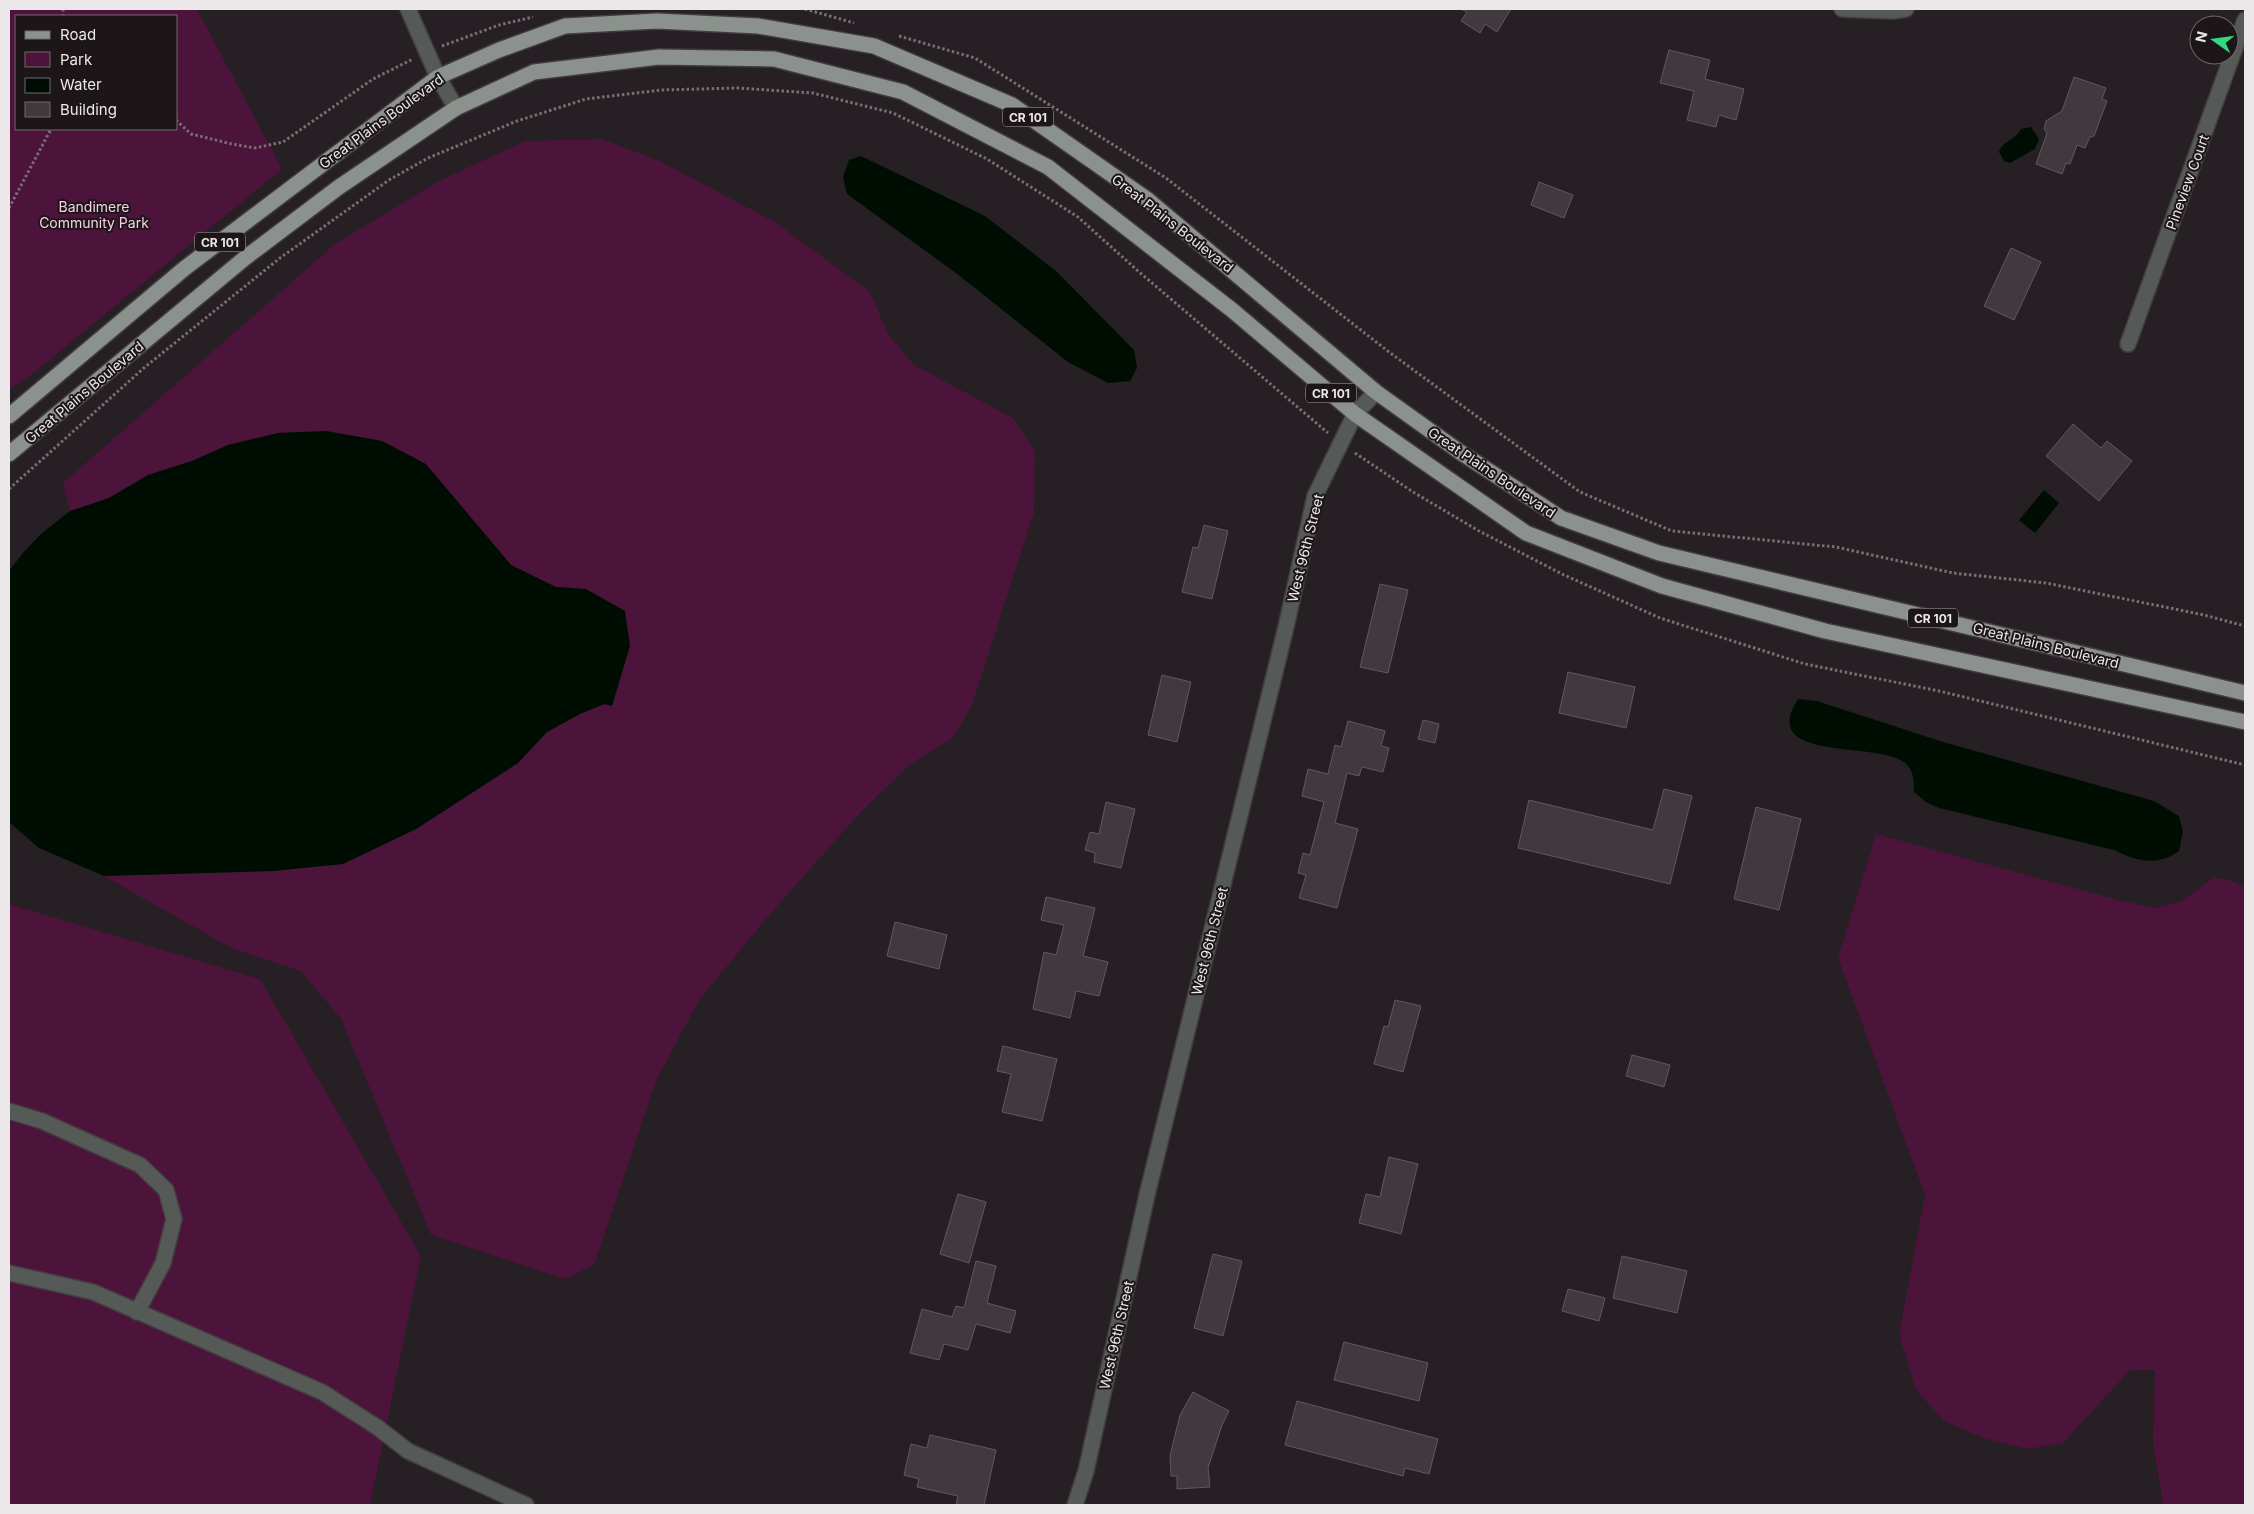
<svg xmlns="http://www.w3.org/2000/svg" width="2254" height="1514" font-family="Inter,sans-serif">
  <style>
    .green { fill: #4c143a; fill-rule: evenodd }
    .water { fill: #000d02 }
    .building { fill: #40393d; stroke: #61595e }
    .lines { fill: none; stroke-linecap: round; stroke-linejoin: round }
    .minor-casing { stroke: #423b3f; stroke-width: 18 }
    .major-casing { stroke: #423b3f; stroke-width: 18 }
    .path { stroke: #767073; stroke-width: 3; stroke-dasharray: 2.5 2.5; stroke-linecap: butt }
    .minor { stroke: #565a57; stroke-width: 15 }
    .major { stroke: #8b928d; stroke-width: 15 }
    .labels { text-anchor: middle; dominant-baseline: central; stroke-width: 4; stroke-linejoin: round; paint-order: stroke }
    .shield { fill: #1c1619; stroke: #aea8ab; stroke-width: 1 }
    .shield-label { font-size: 12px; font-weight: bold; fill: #ece7e9 }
    .street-label { font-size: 14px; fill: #ece7e9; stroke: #1c1619 }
    .park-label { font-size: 14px; fill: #f8cfe6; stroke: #1c1619 }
  </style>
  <rect width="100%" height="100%" fill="#261f23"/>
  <path class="green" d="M9 9H197L282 169 31 375 9 390ZM16 16H176V129H16Z
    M602 139 660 161 775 222 870 292 888 334 914 365 1013 418 1035 451 1034 512 972 705 953 738 910 764 857 816 766 919 699 1000 656 1081 594 1265 565 1279 431 1235 341 1019 301 971 233 949 104 876 273 871 343 864 416 829 518 763 547 732 580 714 604 704 612 706 587 589 556 587 511 565 484 535 382 441 326 431 278 433 228 445 192 461 148 475 109 498 70 511 63 483 335 244 439 181 525 141Z
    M1876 834 2122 901 2155 908 2182 901 2215 877 2235 882 2245 888V1505H2163L2153 1442 2155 1370H2130L2063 1443 2027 1449 1983 1438 1944 1421 1916 1390 1899 1334 1925 1195 1838 958Z
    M9 904 260 979 421 1256 370 1505H9Z"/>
  <path class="water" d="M2031 127 2039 139 2035 149 2010 163 2004 161 1999 152C2003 140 2015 141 2021 129Z
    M861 156 985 216 1056 271 1134 350 1137 368 1130 381 1108 383 1068 362 956 273 847 194 843 177 849 160Z
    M326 431 382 441 426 464 511 565 556 587 586 589 625 611 630 646 612 706 604 704 580 714 547 732 518 763 416 829 343 864 273 871 104 876 39 848 9 822V571L23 553 41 534 70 511 109 498 148 475 192 461 228 445 278 433Z
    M2044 490 2059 503 2035 533 2019 520Z
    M1798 699 1817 701 1943 742 2154 801 2179 816 2183 831 2179 851C2156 867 2137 861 2114 850L1939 808 1926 802 1914 792C1914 783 1914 773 1908 766 1888 738 1755 766 1798 699Z"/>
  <path class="building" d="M1461 9H1511L1497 32 1485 24 1480 33 1461 21 1467 12Z
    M1669 50 1710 60 1705 79 1744 89 1736 120 1719 115 1716 127 1687 120 1694 91 1660 83Z
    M2074 77 2106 88 2102 99 2107 101 2094 136 2090 137 2085 148 2077 145 2070 164 2066 163 2062 174 2036 164 2047 133 2044 129 2046 121 2062 111Z
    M1539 182 1573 195 1564 218 1531 205Z
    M2011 248 2041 262 2014 320 1984 306Z
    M2073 424 2101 448 2107 441 2132 461 2099 501 2046 456Z
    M1204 525 1228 531 1212 599 1182 592 1193 547 1198 548Z
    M1380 584 1408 590 1388 673 1360 667Z
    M1568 672 1635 687 1626 728 1559 713Z
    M1162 675 1191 682 1177 742 1148 735Z
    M1423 720 1439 724 1435 743 1418 739Z
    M1348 721 1385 731 1381 746 1389 748 1383 772 1362 767 1359 776 1347 773 1335 823 1358 829 1337 908 1299 898 1306 875 1298 873 1303 853 1310 855 1324 802 1302 796 1308 769 1328 774 1335 745 1341 747Z
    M1664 789 1692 796 1670 884 1518 848 1529 800 1653 830Z
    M1106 802 1135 809 1121 868 1094 862 1095 853 1085 850 1090 832 1099 834Z
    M1756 807 1801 819 1779 910 1734 899Z
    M1046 897 1095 908 1083 956 1108 962 1099 996 1076 991 1070 1018 1033 1009 1044 952 1056 955 1064 925 1041 920Z
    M895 922 947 935 939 969 887 956Z
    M1395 1000 1421 1006 1403 1072 1374 1064 1384 1026 1388 1027Z
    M1003 1046 1057 1059 1042 1121 1002 1112 1011 1074 997 1071Z
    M1632 1055 1670 1065 1664 1087 1626 1076Z
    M1389 1157 1418 1164 1401 1234 1359 1223 1366 1194 1380 1197Z
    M958 1194 986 1202 969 1263 940 1254Z
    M1213 1254 1242 1261 1223 1336 1194 1328Z
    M1622 1256 1687 1271 1677 1313 1613 1298Z
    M976 1261 996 1266 987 1303 1016 1311 1010 1333 976 1324 968 1350 944 1344 939 1360 910 1353 922 1309 952 1317 956 1306 964 1308Z
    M1568 1289 1605 1298 1599 1321 1562 1311Z
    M1344 1342 1428 1363 1419 1401 1334 1380Z
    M1193 1392 1229 1411 1222 1425 1208 1468 1210 1487 1177 1489V1476H1171L1170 1456 1180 1415Z
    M1297 1401 1438 1439 1429 1474 1405 1468 1403 1476 1285 1445Z
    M930 1435 996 1450 984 1505H956L958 1496 917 1487 919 1479 904 1475 911 1444 927 1448Z"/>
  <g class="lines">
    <defs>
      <path id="minor" d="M408 9 438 77 456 108
        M1842 9 1893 11 1906 9
        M2128 344 2245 20
        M9 1111 42 1121 140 1165 166 1190 174 1219 163 1263 137 1312
        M9 1273 93 1292 322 1392 377 1427 408 1451 526 1505
        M1075 1505 1086 1471 1147 1195 1286 627 1315 496 1355 414 1376 392"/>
      <path id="major" d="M9 416 185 268 438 77 499 50 565 26 657 21 758 26 874 46 1012 105 1148 200 1376 392 1460 452 1561 518 1659 553 2245 693
        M9 454 245 258 339 187 456 108 534 72 659 57 774 59 903 92 1048 167 1232 310 1355 414 1526 533 1662 586 1825 631 2245 722"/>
    </defs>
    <use href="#minor" class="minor-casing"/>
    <use href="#major" class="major-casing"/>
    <path class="path" d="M63 9V16
      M805 9 854 23
      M899 36 975 58 1166 178 1389 352 1580 492 1672 531 1836 547 1953 573 2046 583 2204 615 2245 626
      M442 46 499 25 533 17
      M176 120 191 134 232 144 255 148 283 142 373 79 413 59
      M9 208 51 129
      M1355 453 1413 492 1479 531 1564 575 1660 618 1805 664 1939 691 2245 765
      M9 489 145 367 280 258 389 180 428 158 517 121 586 99 661 90 738 88 813 93 893 113 987 159 1078 217 1138 271 1328 433"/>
    <use href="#minor" class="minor"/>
    <use href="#major" class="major"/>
  </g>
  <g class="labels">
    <g class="shield">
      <rect x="1003" y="107.5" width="50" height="19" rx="4"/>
      <rect x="195" y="232.5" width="50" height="19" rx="4"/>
      <rect x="1306" y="383.5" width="50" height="19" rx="4"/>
      <rect x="1908" y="608.5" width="50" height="19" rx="4"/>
    </g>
    <g class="shield-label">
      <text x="1028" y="117">CR 101</text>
      <text x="220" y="242">CR 101</text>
      <text x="1331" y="393">CR 101</text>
      <text x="1933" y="618">CR 101</text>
    </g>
    <g class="street-label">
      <text transform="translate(381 121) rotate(-36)">Great Plains Boulevard</text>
      <text transform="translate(2187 182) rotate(-70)">Pineview Court</text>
      <text transform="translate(1173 223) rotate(38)">Great Plains Boulevard</text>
      <text transform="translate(84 392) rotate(-40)">Great Plains Boulevard</text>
      <text transform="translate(1492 472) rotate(34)">Great Plains Boulevard</text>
      <text transform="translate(1305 548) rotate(-76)">West 96th Street</text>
      <text transform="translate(2046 645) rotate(14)">Great Plains Boulevard</text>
      <text transform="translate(1209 941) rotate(-76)">West 96th Street</text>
      <text transform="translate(1116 1335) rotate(-77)">West 96th Street</text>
    </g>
    <g class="park-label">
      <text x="94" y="206">Bandimere<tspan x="94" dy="16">Community Park</tspan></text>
    </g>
  </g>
  <rect width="2254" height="1514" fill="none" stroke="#ece7e9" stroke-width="20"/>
  <rect x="15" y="15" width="162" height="115" fill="#1c1619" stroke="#6f6a6c"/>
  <rect x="25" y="31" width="25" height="8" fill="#8b928d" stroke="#6f6a6c"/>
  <text x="60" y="40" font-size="15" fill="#ece7e9">Road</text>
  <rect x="25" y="52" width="25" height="15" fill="#4c143a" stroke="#6f6a6c"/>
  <text x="60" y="65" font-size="15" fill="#ece7e9">Park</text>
  <rect x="25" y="78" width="25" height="15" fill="#000d02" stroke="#6f6a6c"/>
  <text x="60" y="90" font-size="15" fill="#ece7e9">Water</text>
  <rect x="25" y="102" width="25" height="15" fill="#40393d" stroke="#6f6a6c"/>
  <text x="60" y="115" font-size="15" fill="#ece7e9">Building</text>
  <g transform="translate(2214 40) rotate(284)"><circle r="24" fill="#1c1619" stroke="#6f6a6c"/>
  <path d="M0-4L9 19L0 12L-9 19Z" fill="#34d881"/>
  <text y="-8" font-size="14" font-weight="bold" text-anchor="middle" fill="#ece7e9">N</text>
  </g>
</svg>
